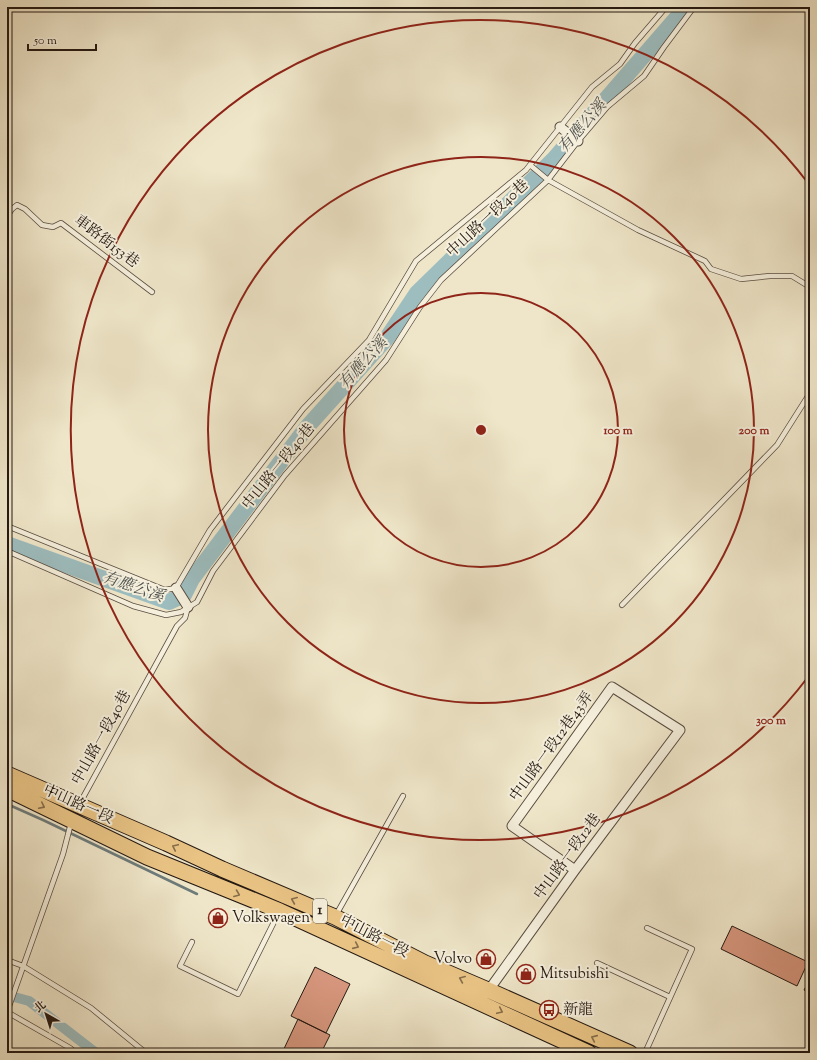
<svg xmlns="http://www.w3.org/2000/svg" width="817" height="1060" font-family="'Sorts Mill Goudy','Noto Serif TC',serif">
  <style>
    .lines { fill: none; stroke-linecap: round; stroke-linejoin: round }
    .stream { stroke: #6d7b7a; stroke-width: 2.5 }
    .canal { stroke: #9dbdbf; stroke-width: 10 }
    .river { stroke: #9dbdbf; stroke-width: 16 }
    .building { fill: #d6967d; stroke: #251912 }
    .service-casing { stroke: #584c40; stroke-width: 6 }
    .minor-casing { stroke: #584c40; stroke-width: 11 }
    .primary-casing { stroke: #251912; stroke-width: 17 }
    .service { stroke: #f5efdc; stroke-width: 4.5 }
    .minor { stroke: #f5efdc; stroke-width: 9 }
    .primary { stroke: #e8c384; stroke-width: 15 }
    .oneway { stroke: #866e4b }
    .ring { fill: none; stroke: #8f2418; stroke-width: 2 }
    .labels { text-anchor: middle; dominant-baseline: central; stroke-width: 4; stroke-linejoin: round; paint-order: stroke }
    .shield { fill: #f5efdc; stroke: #63594f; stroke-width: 1 }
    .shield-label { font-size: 14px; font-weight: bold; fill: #251912 }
    .street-label { font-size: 15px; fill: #251912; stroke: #f5efdc }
    .poi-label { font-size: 15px; fill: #251912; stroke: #f5efdc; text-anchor: start }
    .water-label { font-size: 16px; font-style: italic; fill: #4f524f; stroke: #f5efdc }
    .centre { fill: #8f2418; stroke: #f5efdc; stroke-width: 2 }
    .ring-label { font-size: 12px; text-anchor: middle; font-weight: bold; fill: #8f2418; stroke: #f5efdc; stroke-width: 4; stroke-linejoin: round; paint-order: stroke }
  </style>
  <rect width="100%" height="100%" fill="#efe6c9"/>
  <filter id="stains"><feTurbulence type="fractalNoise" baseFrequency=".005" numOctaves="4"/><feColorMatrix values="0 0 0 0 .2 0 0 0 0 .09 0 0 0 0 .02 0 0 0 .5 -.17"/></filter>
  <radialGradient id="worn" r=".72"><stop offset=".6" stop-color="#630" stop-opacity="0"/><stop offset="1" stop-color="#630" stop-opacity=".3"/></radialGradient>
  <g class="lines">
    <path class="stream" d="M7 804 43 820 197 894"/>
    <path class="canal" d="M7 995 29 1001 96 1053"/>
    <path class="river" d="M7 544 169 602 184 595 192 579 307 427 387 338 417 293 554 159 686 7"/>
  </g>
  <path class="building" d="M732 926 808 962 797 986 721 949Z
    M315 967 350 984 326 1033 291 1016Z
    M810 979V993L804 990Z
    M298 1019 330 1035 321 1053H282Z"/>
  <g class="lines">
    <defs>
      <path id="service" d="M530 165 548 180 638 230 705 261 711 269 741 279 770 276H792L810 287
        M7 216 12 209 17 205 25 209 42 225 53 227 61 223 152 292
        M7 526 165 590 176 588 210 530 303 409 369 340 416 261 526 170 592 87 620 64 635 43 666 7
        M7 551 133 606 166 615 181 612 197 602 213 571 285 475 386 360 420 307 441 280 548 180 578 141 607 107 644 76 664 47 694 7
        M622 605 777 445 810 393
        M80 803 177 626 185 618 188 607
        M336 915 403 796
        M192 942 180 966 238 994 279 912
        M7 960 23 966 91 1008 146 1053
        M597 963 670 997
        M7 1012 63 854 71 823
        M7 1012 70 1048 76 1053
        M645 1053 692 949 647 928"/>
      <path id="minor" d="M560 127 578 141
        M176 588 188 607
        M486 994 575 870 680 730 612 687 512 826 575 870"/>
      <path id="primary" d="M7 774 166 843 222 869 335 917 425 963 488 990 630 1053
        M7 789 147 857 280 911 589 1053"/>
    </defs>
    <use href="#service" class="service-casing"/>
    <use href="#minor" class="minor-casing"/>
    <use href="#primary" class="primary-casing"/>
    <use href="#service" class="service"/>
    <use href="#minor" class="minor"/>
    <use href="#primary" class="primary"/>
  </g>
  <defs><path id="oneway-chevron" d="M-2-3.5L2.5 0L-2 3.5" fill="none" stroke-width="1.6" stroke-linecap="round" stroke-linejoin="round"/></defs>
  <g class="oneway">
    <use href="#oneway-chevron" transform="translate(42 806) rotate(26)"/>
    <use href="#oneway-chevron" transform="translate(175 847) rotate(-155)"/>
    <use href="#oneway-chevron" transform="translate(237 894) rotate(22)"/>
    <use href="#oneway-chevron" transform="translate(294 900) rotate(-157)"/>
    <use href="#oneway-chevron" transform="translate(356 946) rotate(24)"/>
    <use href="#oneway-chevron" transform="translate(462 979) rotate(-157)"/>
    <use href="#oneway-chevron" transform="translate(500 1011) rotate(25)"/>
    <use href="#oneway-chevron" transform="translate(594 1038) rotate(-156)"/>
  </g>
  <g class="ring">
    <circle cx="481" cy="430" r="137"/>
    <circle cx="481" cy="430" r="273"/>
    <path d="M808 677A410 410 0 1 1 808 183"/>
  </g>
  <defs>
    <symbol id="shop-ring" viewBox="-11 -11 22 22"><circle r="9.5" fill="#f5efdc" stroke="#8f2418" stroke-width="1.5"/><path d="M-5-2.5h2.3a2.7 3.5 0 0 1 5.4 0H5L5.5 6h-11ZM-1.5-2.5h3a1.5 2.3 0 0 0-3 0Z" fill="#8f2418"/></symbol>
    <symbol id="bus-ring" viewBox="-11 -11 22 22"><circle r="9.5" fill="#f5efdc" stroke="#8f2418" stroke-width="1.5"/><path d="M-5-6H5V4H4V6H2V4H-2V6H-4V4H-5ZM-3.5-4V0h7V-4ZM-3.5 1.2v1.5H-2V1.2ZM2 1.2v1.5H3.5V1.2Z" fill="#8f2418"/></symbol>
  </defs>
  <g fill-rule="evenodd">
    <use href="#shop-ring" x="207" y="907" width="22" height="22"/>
    <use href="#shop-ring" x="475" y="948" width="22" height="22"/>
    <use href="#shop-ring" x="515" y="963" width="22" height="22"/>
    <use href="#bus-ring" x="538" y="999" width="22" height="22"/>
  </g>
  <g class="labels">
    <rect class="shield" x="313" y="899" width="14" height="24" rx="3"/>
    <g class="shield-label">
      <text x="320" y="911">1</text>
    </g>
    <g class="street-label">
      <text transform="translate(488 219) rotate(-43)">中山路一段40巷</text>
      <text transform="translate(106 242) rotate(37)">車路街153巷</text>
      <text transform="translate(279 467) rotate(-51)">中山路一段40巷</text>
      <text transform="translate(102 738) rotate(-61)">中山路一段40巷</text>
      <text transform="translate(552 747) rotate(-54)">中山路一段12巷43弄</text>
      <text transform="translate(78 805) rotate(24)">中山路一段</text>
      <text transform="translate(568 857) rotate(-54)">中山路一段12巷</text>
      <text transform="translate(374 937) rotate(27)">中山路一段</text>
    </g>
    <g class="poi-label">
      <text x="232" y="918">Volkswagen</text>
      <text x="472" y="959" text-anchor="end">Volvo</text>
      <text x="540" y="974">Mitsubishi</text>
      <text x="563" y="1010">新龍</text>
    </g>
    <g class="water-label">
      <text transform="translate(583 127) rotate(-49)">有應公溪</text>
      <text transform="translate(364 364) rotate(-48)">有應公溪</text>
      <text transform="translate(133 588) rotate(19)">有應公溪</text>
    </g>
  </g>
  <circle cx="481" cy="430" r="6" class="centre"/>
  <g class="ring-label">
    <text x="618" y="434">100 m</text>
    <text x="754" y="434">200 m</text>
    <text x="771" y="724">300 m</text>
  </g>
  <rect width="817" height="1060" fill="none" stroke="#efe6c9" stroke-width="24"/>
  <rect x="8" y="8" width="801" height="1044" fill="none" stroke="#251912" stroke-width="2"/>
  <rect x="12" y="12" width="793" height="1036" fill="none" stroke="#251912"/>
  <g transform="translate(46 1014) rotate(321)" stroke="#f5efdc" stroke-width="3" paint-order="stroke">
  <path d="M0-3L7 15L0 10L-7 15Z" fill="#251912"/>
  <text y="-6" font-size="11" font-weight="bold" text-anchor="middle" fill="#251912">北</text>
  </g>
  <path d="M28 44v6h68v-6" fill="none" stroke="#251912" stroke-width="2"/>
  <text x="34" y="44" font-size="12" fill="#251912" stroke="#f5efdc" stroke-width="3" paint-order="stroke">50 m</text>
  <rect width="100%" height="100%" filter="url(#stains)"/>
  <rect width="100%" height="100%" fill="url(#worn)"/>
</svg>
